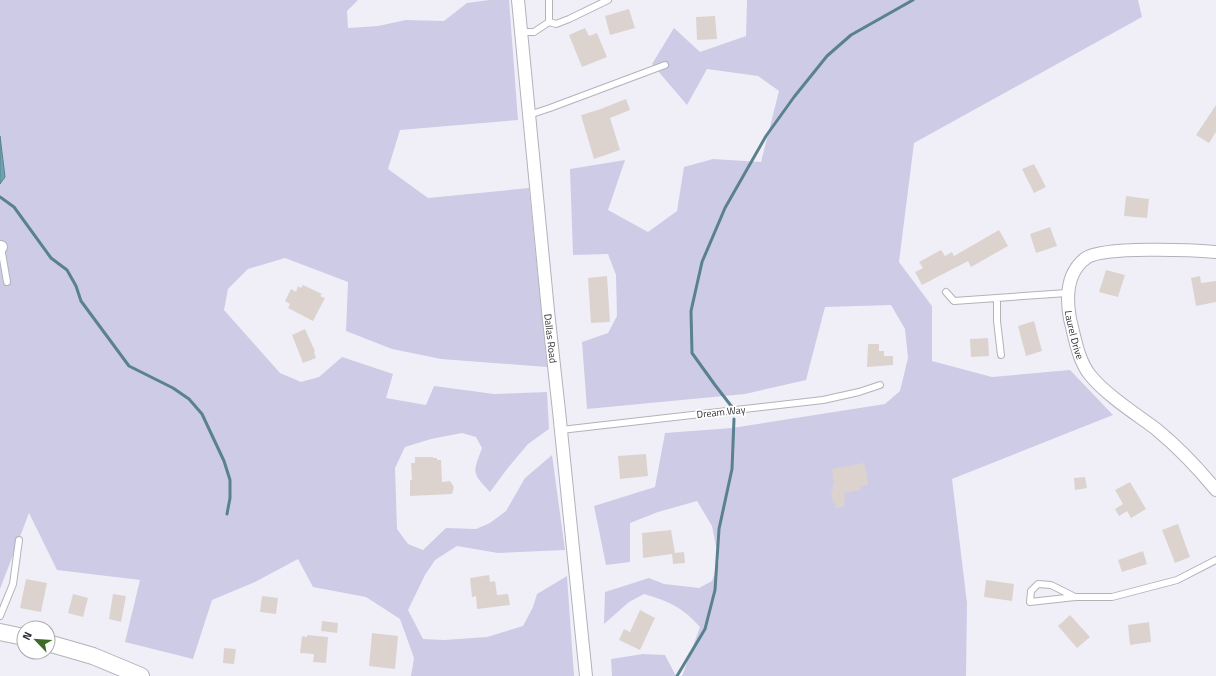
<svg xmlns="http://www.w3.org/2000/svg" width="1216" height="676" font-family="'Titillium Web',sans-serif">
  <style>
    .green { fill: #cecbe7 }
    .water { fill: #6da4b5; stroke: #5a818e }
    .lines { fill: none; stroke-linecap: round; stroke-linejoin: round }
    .stream { stroke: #5a818e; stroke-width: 3 }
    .building { fill: #dcd3ce }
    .lane-casing { stroke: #b3b2bb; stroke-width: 8 }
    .street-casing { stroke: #b3b2bb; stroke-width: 14 }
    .secondary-casing { stroke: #b3b2bb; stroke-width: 18 }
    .lane { stroke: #fff; stroke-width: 6 }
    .street { stroke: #fff; stroke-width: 12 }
    .secondary { stroke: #fff; stroke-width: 16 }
    .labels { text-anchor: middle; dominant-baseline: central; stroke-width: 3.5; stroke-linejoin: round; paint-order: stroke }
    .street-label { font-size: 10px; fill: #2f2e32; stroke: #fff }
  </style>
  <rect width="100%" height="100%" fill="#f0eff8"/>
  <path class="green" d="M0 0H358L347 11 348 28 378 26 406 20 444 21 467 3 489 0H509L518 120 400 130 388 169 428 198 529 188 547 367 441 359 392 349 346 331 348 282 285 258 248 269 228 289 224 310 280 373 301 382 319 377 342 357 393 374 386 398 426 405 434 386 494 394 547 392 549 429 528 444 507 469 490 492C471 472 473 473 482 448L476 437 462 433 431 439 405 447 395 468 397 529 408 544 423 550 446 528 476 529 490 523 506 511 525 478 552 455 565 550 498 553 457 546 435 560 425 575 408 610 423 639 444 640 487 637 523 626 533 607 537 594 567 576 574 676H411L414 658 400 619 366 597 313 587 298 559 255 582 212 600 193 659 125 642 140 580 57 570 29 513 0 589Z
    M747 0H1138L1142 17 914 143 899 262 932 306V361L992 377 1070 370 1113 415 952 479 967 603 966 676H682L700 627C681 606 670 602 644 594L629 602 604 624 605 592 649 578 664 584 699 588 712 581 719 561 712 526 697 501 658 512 630 523V562L606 565 594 506 655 487 665 433 732 428 885 404 900 391 908 358 905 329 891 305 825 307 806 380 745 394 587 409 582 342 608 333 617 316 616 275 608 254 573 255 570 169 625 160 608 210 648 232 677 211 684 167 713 159 761 162 779 91 758 76 707 69 687 105 652 64 674 28 700 52 746 36Z
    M643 654 665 655 676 676H612L611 659Z"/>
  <path class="water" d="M0 136 5 177 0 184Z"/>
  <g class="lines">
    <path class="stream" d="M0 197 14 207 51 258 67 270 76 286 81 301 129 366 173 388 189 399 202 414 224 461 230 480V498L227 514
      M732 407 715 385 692 353 691 311 702 262 725 208 766 136 794 97 827 56 851 35 913 0
      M677 676 705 629 715 590 719 529 732 469 734 419"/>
  </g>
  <path class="building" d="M629 9 635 28 610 35 605 16Z
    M715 16 717 39 697 40 696 17Z
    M585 28 589 36 597 33 607 57 582 67 569 35Z
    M626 99 630 110 610 118 620 150 594 159 581 115 598 110Z
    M1216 105V132L1209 143 1196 135Z
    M1034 164 1046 187 1034 193 1022 169Z
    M1126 196 1149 199 1147 218 1124 216Z
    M1050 227 1057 246 1036 253 1030 234Z
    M999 230 1008 246 971 267 968 261 922 285 915 272 923 268 919 262 941 250 945 256 952 252 954 256Z
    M1106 270 1125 275 1118 297 1099 292Z
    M607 276 610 322 591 323 588 278Z
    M1200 276 1201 283 1216 281V302L1196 306 1191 278Z
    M303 285 322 294 320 296 325 298 313 321 288 308 290 304 285 301 291 289 296 292 298 286 301 288Z
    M1034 321 1042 351 1026 356 1018 326Z
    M305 329 315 351 314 352 316 358 303 363 292 335Z
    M988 338 989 356 971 357 970 339Z
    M868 344H879V351H884V356H893V365L867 367Z
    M646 454 648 476 620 479 618 456Z
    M415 457H433V458H437V460H441L442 482 450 481 454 487 452 494 410 496V480H412L411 463H415Z
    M864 463 865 468H866L868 485 860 487 861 490 844 493 845 501 844 502V507L836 508 835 503H833L831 491H833L832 485H834L832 469Z
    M1085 477 1087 488 1075 490 1074 478Z
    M1130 482 1146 509 1131 518 1127 511 1119 516 1115 509 1123 504 1115 490Z
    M1178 524 1190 557 1175 563 1162 530Z
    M671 530 675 553 684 552 685 563 673 564 672 554 643 558 642 533Z
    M1143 551 1147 564 1122 572 1118 560Z
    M489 575 490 582 495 581 497 595 508 594 510 605 477 609 476 596 472 597 470 578Z
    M26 579 47 583 41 612 20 608Z
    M986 580 1014 584 1012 601 984 597Z
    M73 594 88 598 83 617 68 613Z
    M113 594 126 596 121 622 109 619Z
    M262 596 278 598 276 614 260 612Z
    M640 610 655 618 640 650 619 640 624 629 630 632Z
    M1070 615 1090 637 1077 648 1058 626Z
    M322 621 338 623 337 633 321 631Z
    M1149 622 1151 642 1130 645 1128 625Z
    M372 633 398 636 395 669 369 666Z
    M307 635 328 637 326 663 313 662 314 654 300 653 302 636 307 637Z
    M224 648 236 649 234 664 223 663Z"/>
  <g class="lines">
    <defs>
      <path id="lane" d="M549 22 556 24 569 19 608 0
        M521 32H534L549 22V0
        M529 115 550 108 665 65
        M1 247 7 282
        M946 292 954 301 1067 293
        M997 298V321L1001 355
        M561 430 823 400 859 392 880 385
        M1075 597 1051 585 1038 584 1031 591 1030 602 1075 597H1112L1177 580 1216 560
        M0 616 13 584 19 540"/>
      <g id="street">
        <path id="s1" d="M518 0 548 311 559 411 586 676"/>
        <path d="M0 247H1"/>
        <path id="s2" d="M1216 252C1193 250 1103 246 1086 258 1067 272 1066 297 1070 319 1075 338 1078 360 1090 375 1106 395 1136 414 1156 429 1178 447 1198 468 1216 490"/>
      </g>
      <path id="secondary" d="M0 632 24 637
        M48 643 93 656 141 676"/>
    </defs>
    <use href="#lane" class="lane-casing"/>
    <use href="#street" class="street-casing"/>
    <use href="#secondary" class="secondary-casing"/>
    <use href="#lane" class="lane"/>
    <use href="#street" class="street"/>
    <use href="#secondary" class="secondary"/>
  </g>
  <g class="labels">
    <g class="street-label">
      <text stroke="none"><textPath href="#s2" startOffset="214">Laurel Drive</textPath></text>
      <text stroke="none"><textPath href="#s1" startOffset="340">Dallas Road</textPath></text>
      <text transform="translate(721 412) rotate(-6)">Dream Way</text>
    </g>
  </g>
  <g transform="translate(36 640) rotate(295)"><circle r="19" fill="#ffffff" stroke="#acabad"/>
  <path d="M0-3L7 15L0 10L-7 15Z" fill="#3f6926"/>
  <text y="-6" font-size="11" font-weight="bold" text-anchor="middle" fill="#2f2e32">N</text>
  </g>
</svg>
